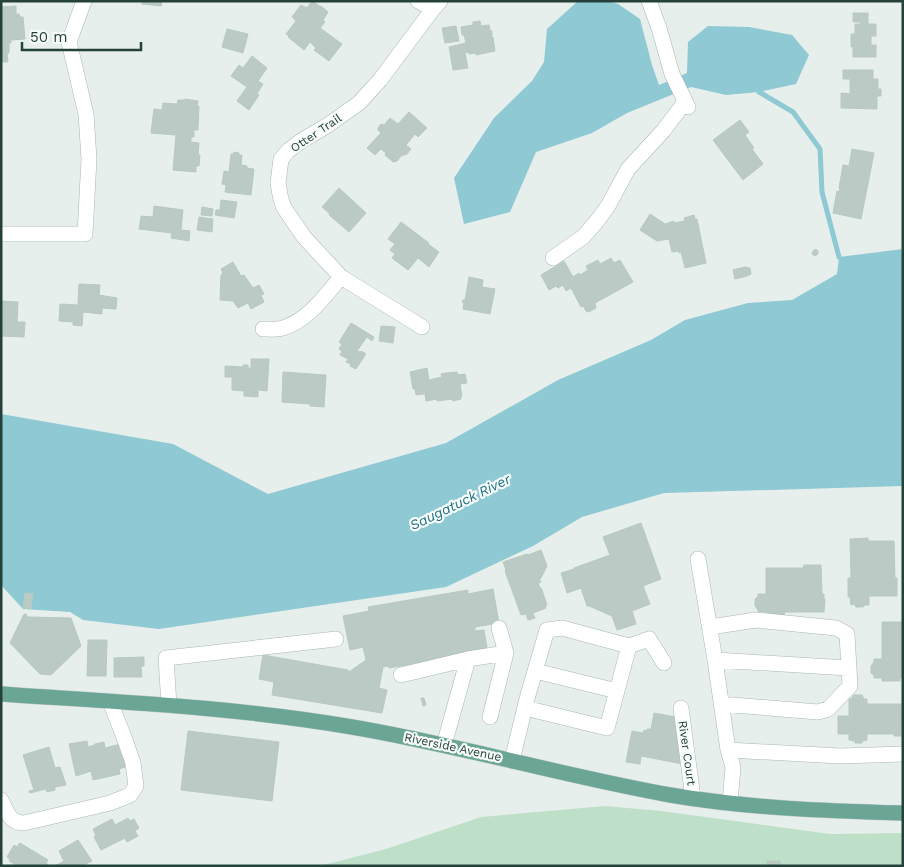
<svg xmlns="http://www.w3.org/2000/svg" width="904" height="867" font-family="'Work Sans',sans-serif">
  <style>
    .green { fill: #bfe0c8 }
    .water { fill: #8ec9d4 }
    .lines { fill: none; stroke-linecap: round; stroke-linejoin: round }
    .stream { stroke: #8ec9d4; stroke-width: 5 }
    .building { fill: #bbcac4; stroke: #b8c9c2 }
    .minor-casing { stroke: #a8b8b2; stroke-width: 16 }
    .major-casing { stroke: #c2cac8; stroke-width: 16 }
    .minor { stroke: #fff; stroke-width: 15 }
    .major { stroke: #6aa596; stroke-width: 15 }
    .labels { text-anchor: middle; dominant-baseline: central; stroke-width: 4.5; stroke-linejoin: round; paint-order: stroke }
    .street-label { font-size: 12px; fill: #24423a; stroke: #f7fbf9 }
    .water-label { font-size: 14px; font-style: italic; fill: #1c6f80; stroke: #f7fbf9 }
  </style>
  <rect width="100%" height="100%" fill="#e6efeb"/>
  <path class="green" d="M605 806 661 811 830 834 903 833V866H320L386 849 481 817Z"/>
  <path class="water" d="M578 1H607L618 4 640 19 652 65 659 85 687 73 688 42 708 26 749 27 792 35 809 55 796 84 759 92 726 95 691 87 627 113 592 133 536 152 510 212 464 224 454 178 494 118 532 81 544 62 547 29Z
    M903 249V486L664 493 582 517 533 546 446 587 159 629 83 620 70 612 23 609 1 585V414L173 444 268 494 446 443 558 380 651 340 685 320 748 303 792 300 837 274 839 257Z"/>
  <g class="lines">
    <path class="stream" d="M759 92 793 112 820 149 822 192 839 257"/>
  </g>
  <path class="building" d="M142 1H162L161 6 142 4Z
    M312 1 321 7V6L328 12 323 20 325 22 320 28 342 44 329 61 314 50 316 48 310 42 304 50 288 37 289 36 286 34 296 21 292 17 301 5 307 8Z
    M16 6V14H19L20 17H23L25 39 11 40V43H9V53H7L8 62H1V7Z
    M853 13H868V24H876V36H871V45H876V57H853V46L851 47V34H855V24H861L860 22H853Z
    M480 21 481 26 489 25 490 31H492V35H491L492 37H493L495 51 476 55V53L469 54V52L465 53 468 68 453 70 449 47 466 43 464 35H462L461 27 473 25V22Z
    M456 26 459 41 445 43 442 28Z
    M227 29 248 34 243 53 222 47Z
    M252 56 267 68 258 81 263 84 257 94 259 95 249 110 237 101 247 87 231 76 239 65 243 68Z
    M843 70H873V79H878V89H881V96H877V109L841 108V93L850 94V79H843Z
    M185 99 198 101 197 106H199L198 130H194V137H191V142L199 143 198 155H200L199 166H196V172L173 170 176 135 151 133 154 109 162 110 163 103 177 104 178 100H185Z
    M409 112 427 128 418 137 415 134 406 145 411 149 407 154 401 156 397 161 393 162 385 155 386 153 381 149 375 155 367 148 381 133 378 130V128L381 124 384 125 390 118 398 124Z
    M740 120 749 132 745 135 754 148 752 149 763 164 743 180 713 140Z
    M852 149 874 153 861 219 833 213 837 191 839 192 840 188H839L843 165 849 166Z
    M234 152 239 153V155H242L241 165 247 166V168L254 169 251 195 225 192 226 185 222 184 224 171 229 172 231 154H233Z
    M339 188 366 213 349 232 329 215 330 214 322 207Z
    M221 200 237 202 234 218 215 215 216 210H220Z
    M154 206 183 210 181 230 190 231 189 241 171 238 172 233 139 229 141 216 153 217Z
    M202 207 213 209 212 216 201 215Z
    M650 214 665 224 674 221V223L685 221 684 218 694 215 695 219H697L706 263 685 268 681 252 679 253V251L672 252 669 239 657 241 640 230Z
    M199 217 213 219 212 232 197 230Z
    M401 222 429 243 428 244 439 252 429 267 418 258 408 270 392 258 395 254 390 250 395 244 388 239Z
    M816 249 818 251V254L815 256 812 254 813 251Z
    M611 258 614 263 620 260 633 282 595 303 596 308 589 312 586 311 583 306 581 307 571 288 566 291 563 285 558 288 556 286 549 290 541 275 564 261 573 277 579 273 580 275 588 270 586 266 598 260 600 264Z
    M233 262 241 276 244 275 253 288 259 285 264 294 261 295 264 302 251 309 248 303 238 308 233 301 220 300 221 275 223 273 221 269Z
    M745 267 750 268 751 274 747 276 735 279 733 270Z
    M469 277 483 280 482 287 495 289 490 314 463 309 464 302H462L463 300H465Z
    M79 284 100 285 99 295 117 298 116 309 102 308V314L83 312 82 326 73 325V322L59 321 60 304 78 305Z
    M2 301 18 302 17 322H25L24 337 1 336Z
    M351 323 374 337 372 341 367 337 357 351 360 352 361 351 366 354 356 369 350 366 351 364 346 362 348 359 340 355 342 351 339 349 342 344 339 342Z
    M381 326 395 327 393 343 379 341Z
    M251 359H269L267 391 258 390V397L244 396V391L232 390V377H225V366L243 367V365H248V368H251Z
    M427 368 429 380 442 377 441 374 446 373 457 372 458 375 465 374 467 383 460 384 462 396 461 397V399L453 401 452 399 437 401V399L426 401 424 388V394L416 395 415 389H413L410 372Z
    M283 372 326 375 324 407 310 406V404L282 402Z
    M641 523 661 579 643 586 650 604 632 611 636 624 617 630 612 616 589 606H587L581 588 567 593 561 573 574 569V568L610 555 603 537Z
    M868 538V541H894L895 578H897V596H869V605H865L863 607H856L854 604 851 605 850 597H848V578H851L850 539Z
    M541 550 547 566 541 578 539 579 541 582 538 583 540 588H541L542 590 547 605H545L546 608 533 613 535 618 528 620 526 614 521 615 505 571 506 570 503 562 527 554 528 555Z
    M804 565H821L822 594H824V600L825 599 824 612H785L784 615H766V612H758V610L755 606V599L758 596V594H766V568H803Z
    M493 589 499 623 475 627V631L484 630 487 648 479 649 480 652 389 668V666L383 667 379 688 387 690 382 713 272 695 274 682 259 679 263 655 348 670V671L349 672 366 660 363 647 350 650 343 616 369 611 368 607 468 590V594Z
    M25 593 33 594 31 609 23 608Z
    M24 614H26L28 617 71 618 81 646 51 675 40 674 10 643Z
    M882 622H903V678H900V681H882V678H874V675L871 673V666L874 662V659H882Z
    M88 640H107L106 676H87Z
    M144 657V666H141L142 677H114V658Z
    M854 695H862L864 699H867V704H903V736H894V734H867V740L862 741V743H855V741H852V740H849V734H838V716H849V699H851Z
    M421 698H424L426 705 423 706Z
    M654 713 676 717 683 764 641 756 640 764 626 762 632 731 643 733 644 730 647 731V729H651Z
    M188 731 279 742 272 801 181 790Z
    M87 741 88 747 95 745V744L104 742 105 748 121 744 125 767 119 769 120 774 93 780 91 771 76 776 69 744Z
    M49 747 55 768 60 767 66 785 55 787V790L47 792 46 789 30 793 29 791 34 790 23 755Z
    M128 818 130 821 134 819 139 828 135 831 138 836 127 842 125 838 101 850 94 837 96 836 93 829 112 819 115 825Z
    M78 840 92 861 82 866H55L64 861 59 851Z
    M20 843 48 860 46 863 50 866H18L9 861 10 859 7 857 14 845 17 847Z
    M767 861H780V866H767Z"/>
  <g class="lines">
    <defs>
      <path id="minor" d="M418 1 433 9
        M649 1 659 28 672 74 688 107
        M1 234H85L89 159 86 114 69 42 84 1
        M553 258 583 237 597 221 608 206 628 169 663 131 685 102
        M422 327 341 277 304 237 293 221 283 206 280 195 278 183 281 159 289 150 301 141 328 125 359 103 380 80 433 9 440 1
        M263 329C269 329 277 330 283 328 308 320 325 296 341 277
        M698 559 715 660 728 750 733 767 730 803
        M710 627 756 620 836 628 847 634 850 686 828 709 818 712 721 704
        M629 646 649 639 664 663
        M715 660 848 668
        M535 671 617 691
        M401 675 468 659
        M169 705 166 658 336 639
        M681 708 693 798
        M490 717 506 653 499 628
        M444 745 468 659 506 653
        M728 750 840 756 903 754
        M512 760 528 695 547 630 562 628 629 646 607 728 525 708
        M1 800C7 811 9 823 24 823L110 803 130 795 136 786 133 763 125 740 110 701"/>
      <path id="major" d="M1 694C118 702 236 707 352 727 459 745 563 776 670 795 747 808 825 811 903 813"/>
    </defs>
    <use href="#minor" class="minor-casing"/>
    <use href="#major" class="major-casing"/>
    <use href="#minor" class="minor"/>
    <use href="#major" class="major"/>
  </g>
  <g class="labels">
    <g class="street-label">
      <text transform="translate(316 133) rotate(-34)">Otter Trail</text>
      <text transform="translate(453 747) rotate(12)">Riverside Avenue</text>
      <text transform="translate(687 753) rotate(82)">River Court</text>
    </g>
    <g class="water-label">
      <text transform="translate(460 502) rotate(-26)">Saugatuck River</text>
    </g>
  </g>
  <rect width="904" height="867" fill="none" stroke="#24423a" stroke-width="5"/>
  <path d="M22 42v8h119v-8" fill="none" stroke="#24423a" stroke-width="2.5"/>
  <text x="30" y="42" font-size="15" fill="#24423a" stroke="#f7fbf9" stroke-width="4" paint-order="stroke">50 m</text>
</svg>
